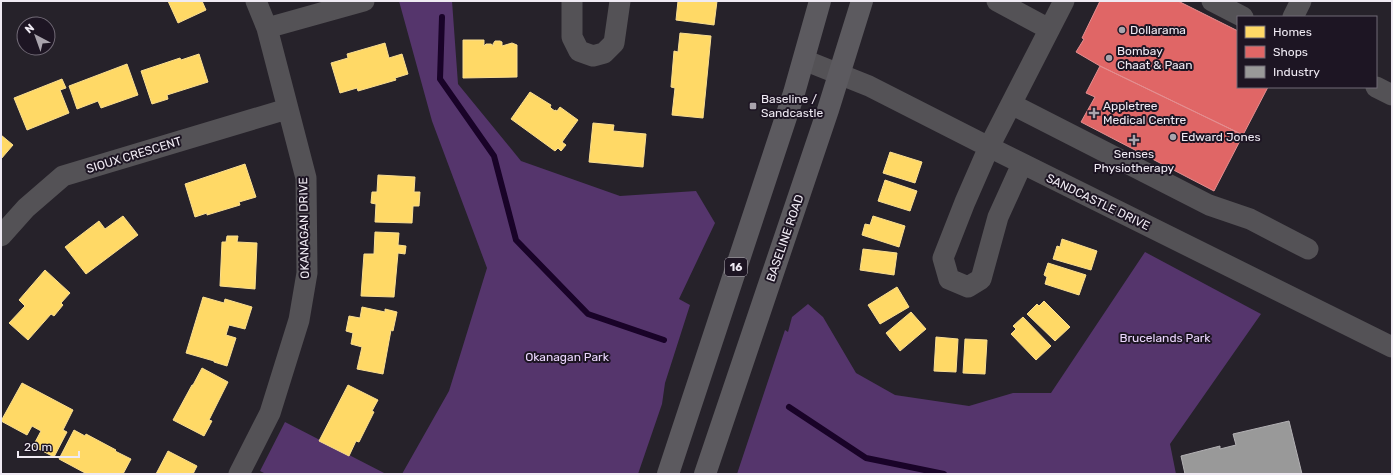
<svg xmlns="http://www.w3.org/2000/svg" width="1393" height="475" font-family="Rubik,sans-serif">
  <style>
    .green { fill: #55356c }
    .homes { fill: #ffd966; stroke: #fade90 }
    .shops { fill: #e06666; stroke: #e48e90 }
    .industry { fill: #999; stroke: #b3b1b4 }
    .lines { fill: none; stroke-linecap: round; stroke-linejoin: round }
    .stream { stroke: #190328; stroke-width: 6 }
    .minor { stroke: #545256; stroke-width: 21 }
    .major { stroke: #5c5a5f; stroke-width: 22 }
    .poi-dot { fill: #a9a4ad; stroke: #1d1523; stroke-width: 1.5 }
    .labels { text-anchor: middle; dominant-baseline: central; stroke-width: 4; stroke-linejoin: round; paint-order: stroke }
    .shield { fill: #1d1523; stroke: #b0aab5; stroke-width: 1 }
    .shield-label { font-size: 11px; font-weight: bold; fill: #efeaf3 }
    .poi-label { font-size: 12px; fill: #efeaf3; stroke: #1d1523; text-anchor: start }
    .street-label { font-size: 12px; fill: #efeaf3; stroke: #1d1523 }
    .park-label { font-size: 12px; fill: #ecd7fe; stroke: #1d1523 }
  </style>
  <rect width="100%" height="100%" fill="#26222a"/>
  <path class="green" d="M399 1H452L458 84 521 161 620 196 696 191 715 223 679 299 690 305 665 383 662 404 638 474H402L449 391 487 268 432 121Z
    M1145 252 1261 314 1170 444 1176 474H737L785 330 788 332 792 317 808 304 823 317 856 373 895 395 969 406 1013 393H1051Z
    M285 422 386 474H266L260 471Z"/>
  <path class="homes" d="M168 1H202L206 10 178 23Z
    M678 1H717L714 25 676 20Z
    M680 33 711 36 703 118 672 115 675 88 671 87 674 51 678 52Z
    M463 40H484V46L486 44H491L494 46 493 44 495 41H500L502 42V46L512 43 517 45V77L463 78Z
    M385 43 389 58 402 54 408 74 395 78 396 80 358 91 357 88 340 93 331 63 348 58 347 54Z
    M199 54 208 82 167 95 168 99 152 104 141 71 180 58 181 60Z
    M127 64 138 95 101 108 98 101 77 109 69 86Z
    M62 79 66 88 60 90 69 113 27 130 14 98Z
    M530 92 551 105 550 107 552 109 555 111V110L557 111 560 107 578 120 562 142 566 145 561 151 558 148 555 151 511 119Z
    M593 123 614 125 613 131 646 134 643 167 589 162Z
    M1 135 13 145 1 159Z
    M890 152 922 162 915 183 883 173Z
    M245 164 256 197 239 202 240 205 207 215V213L195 217 185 184Z
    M378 175 415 177 414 192H420L419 206H413L412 223 375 222 376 204 371 203 372 192H377Z
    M885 180 917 191 910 211 878 201Z
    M123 216 138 235 86 274 65 247 99 221 105 229Z
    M873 216 905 226 899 247 862 235 865 224 870 225Z
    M375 232 399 233 398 245 406 246 405 254 398 253 394 297 361 296 364 254H374Z
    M227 236H238L237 242 257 243 255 289 220 286 222 242H226Z
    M1062 239 1097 251 1091 270 1053 259 1057 246 1060 247Z
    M863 249 897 253 894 275 860 270Z
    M1048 263 1086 275 1079 295 1045 284 1047 277 1044 275Z
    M45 270 70 293 61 303 63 305 54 316 51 314 28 340 9 323 25 306 19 300Z
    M897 287 909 307 880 324 868 305Z
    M203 297 224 303 225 299 252 307 245 329 229 325 226 335 236 338 227 366 214 362V361L186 353Z
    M1044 301 1070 327 1055 341 1027 314 1037 304 1039 306Z
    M362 307 385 312V309L397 312 393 331 391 330 383 374 357 369 362 347 351 344 353 333 346 331 349 316 360 318Z
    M911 312 926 329 900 351 886 333Z
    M1023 317 1051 346 1036 360 1011 334 1016 329 1013 326Z
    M936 337 958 339 956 372 934 371Z
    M965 339 987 340 985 374 963 373Z
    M202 368 228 382 209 420 212 421 204 436 173 420 192 385H193Z
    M22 383 73 410 63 430 67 432 54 457 33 446 41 431 32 426 27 435 1 421Z
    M348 385 378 400 372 411 374 412 359 442 356 441 349 456 319 441Z
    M74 430 85 436 86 434 116 450 115 451 131 459 123 474H87L59 459Z
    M168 451 197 466 193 474H156Z"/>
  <path class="shops" d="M1100 1H1178L1238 31V87H1268L1243 135 1100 66 1076 52 1084 39 1082 38Z
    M1100 66 1243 135 1214 191 1081 122 1095 97 1086 93Z"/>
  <path class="industry" d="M1289 421 1302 474H1185L1181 456 1220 446V449L1236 445 1233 434Z"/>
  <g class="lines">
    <path class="stream" d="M442 17 440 79 494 156 516 240 588 314 664 340
      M789 407 866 458 944 474"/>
    <path class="minor" d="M572 1V37L579 51 593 56 604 53 614 43 620 1
      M997 1 1049 29
      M1212 1 1243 17
      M1293 17 1301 1
      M267 28 364 1
      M804 60 869 86 989 147 1392 347
      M1376 87 1392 95
      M1011 104 1209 205 1250 219 1308 249
      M1022 164 998 217 981 279 968 287 949 279 943 258 965 202 989 147 1064 1
      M1 236 26 208 63 176 287 109
      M239 474 270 413 299 320 307 273 306 178 267 28 256 1"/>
    <path class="major" d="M668 474 794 93 820 1
      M705 474 828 110 862 1"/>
  </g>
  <g class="poi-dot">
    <circle cx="1122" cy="30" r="4"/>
    <circle cx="1109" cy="58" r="4"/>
    <rect x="749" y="102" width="8" height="8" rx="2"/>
    <path d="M1092 107h4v4h4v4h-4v4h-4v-4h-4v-4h4z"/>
    <circle cx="1173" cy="137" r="4"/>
    <path d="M1132 134h4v4h4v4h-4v4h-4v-4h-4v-4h4z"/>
  </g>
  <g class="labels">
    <rect class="shield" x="725" y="258" width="22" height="18" rx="3"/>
    <g class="shield-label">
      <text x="736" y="267">16</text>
    </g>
    <g class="poi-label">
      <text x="1130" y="30">Dollarama</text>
      <text x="1117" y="51">Bombay<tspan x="1117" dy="14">Chaat &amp; Paan</tspan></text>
      <text x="761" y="99">Baseline /<tspan x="761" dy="14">Sandcastle</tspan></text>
      <text x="1103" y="106">Appletree<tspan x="1103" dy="14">Medical Centre</tspan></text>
      <text x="1181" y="137">Edward Jones</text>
      <text x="1134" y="154" text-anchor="middle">Senses<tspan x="1134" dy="14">Physiotherapy</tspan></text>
    </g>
    <g class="street-label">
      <text transform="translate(134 155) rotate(-17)">SIOUX CRESCENT</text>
      <text transform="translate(1098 202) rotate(26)">SANDCASTLE DRIVE</text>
      <text transform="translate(304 228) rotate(-91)">OKANAGAN DRIVE</text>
      <text transform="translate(785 238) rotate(-71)">BASELINE ROAD</text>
    </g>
    <g class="park-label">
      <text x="1165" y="338">Brucelands Park</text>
      <text x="567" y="357">Okanagan Park</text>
    </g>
  </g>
  <rect width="1393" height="475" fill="none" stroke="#efeaf3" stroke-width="4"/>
  <rect x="1237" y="16" width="140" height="72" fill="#1d1523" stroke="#716a76"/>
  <rect x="1245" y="26" width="20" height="12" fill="#ffd966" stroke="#716a76"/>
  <text x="1273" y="36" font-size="12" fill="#efeaf3">Homes</text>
  <rect x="1245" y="46" width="20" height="12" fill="#e06666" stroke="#716a76"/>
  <text x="1273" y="56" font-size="12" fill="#efeaf3">Shops</text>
  <rect x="1245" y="66" width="20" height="12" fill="#999999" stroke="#716a76"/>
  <text x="1273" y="76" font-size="12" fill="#efeaf3">Industry</text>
  <g transform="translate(36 36) rotate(319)"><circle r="19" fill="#1d1523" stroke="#716a76"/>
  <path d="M0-3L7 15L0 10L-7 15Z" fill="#a9a4ad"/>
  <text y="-6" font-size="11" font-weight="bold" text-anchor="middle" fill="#efeaf3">N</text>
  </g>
  <path d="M18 451v6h61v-6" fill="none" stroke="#efeaf3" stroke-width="2"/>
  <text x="24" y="451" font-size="12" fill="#efeaf3" stroke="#1d1523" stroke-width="3" paint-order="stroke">20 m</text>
</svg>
